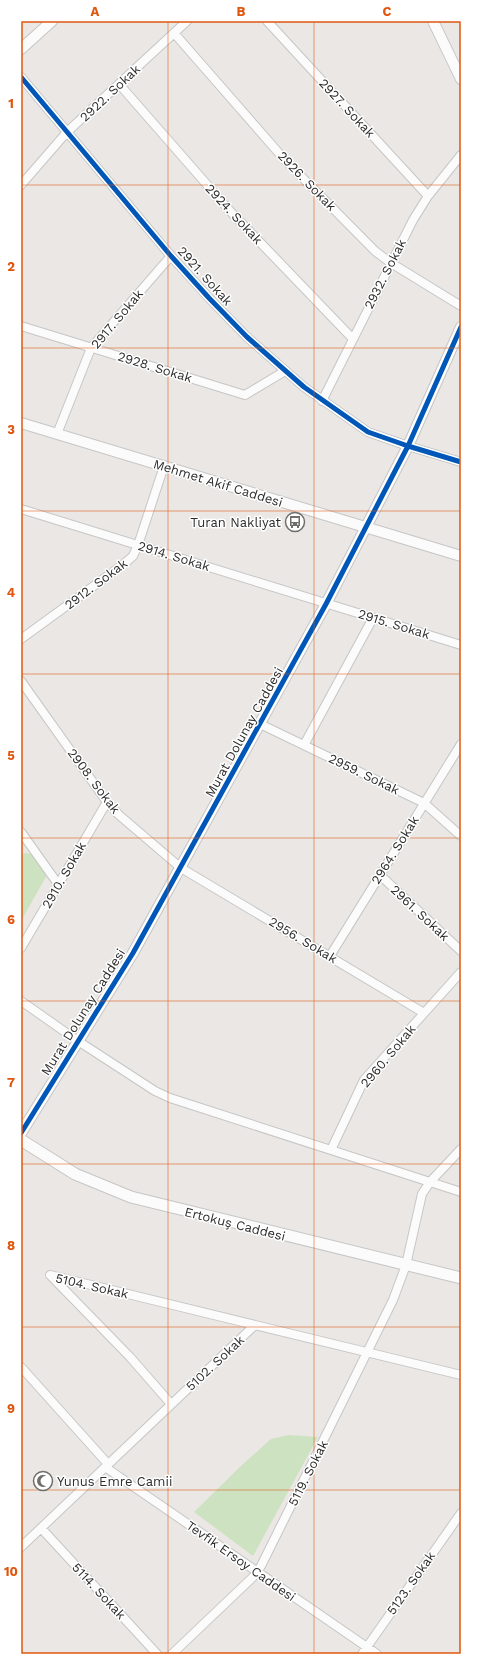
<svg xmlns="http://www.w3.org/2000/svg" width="482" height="1675" font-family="'Work Sans',sans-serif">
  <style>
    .green { fill: #cde2c1 }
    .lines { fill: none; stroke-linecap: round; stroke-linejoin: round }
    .minor-casing { stroke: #c6c6c6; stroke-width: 10 }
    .tertiary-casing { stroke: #c6c6c6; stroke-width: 12 }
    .secondary-casing { stroke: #c6c6c6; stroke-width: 13 }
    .minor { stroke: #fcfbfb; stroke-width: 8 }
    .tertiary { stroke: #fcfbfb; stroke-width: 10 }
    .secondary { stroke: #fcfbfb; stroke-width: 11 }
    .cycleway-casing { stroke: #fff; stroke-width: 8 }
    .cycleway { stroke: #0057b8; stroke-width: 5 }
    .grid { fill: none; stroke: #df570e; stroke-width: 1; stroke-opacity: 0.55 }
    .labels { text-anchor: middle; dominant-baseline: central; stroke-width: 3; stroke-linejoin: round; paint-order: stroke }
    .street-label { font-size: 13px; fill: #2d2d2d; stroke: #fff }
    .poi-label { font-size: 13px; fill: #2d2d2d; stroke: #fff; text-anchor: end }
    .neatline { fill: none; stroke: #df570e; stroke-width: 1.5 }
    .grid-label { font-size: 13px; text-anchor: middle; font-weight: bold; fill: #df570e }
  </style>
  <rect width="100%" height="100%" fill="#eae7e4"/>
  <path class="green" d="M25 853 32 854 47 875 21 921V856Z
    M288 1435 318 1437 253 1556 194 1512 242 1465 271 1439Z"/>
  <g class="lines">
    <defs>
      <path id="minor" d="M267 21 428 196
        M174 33 284 159 375 251 391 263 461 306
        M21 77 171 256 209 298 247 337 304 387 368 432 408 446 461 462
        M119 84 230 211 353 339
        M21 185 67 132 187 21
        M21 326 245 395 285 371
        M322 401 413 220 428 196 461 155
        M57 434 91 348 171 256
        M21 509 461 645
        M21 639 124 564 133 556 138 545 164 466
        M21 681 107 802 119 815 181 868 424 1013
        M260 724 424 803 461 836
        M304 745 373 618
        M21 832 58 884
        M380 875 461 951
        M21 948 107 802
        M330 956 461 744
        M21 1001 78 1041 155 1091 170 1098 461 1192
        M331 1150 364 1080 461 972
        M21 1367 108 1464
        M171 1404 130 1357 50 1275 255 1325
        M105 1467 377 1654
        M41 1528 157 1654
        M21 1547 255 1325 461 1375
        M172 1654 253 1577 261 1566 393 1300 406 1265 422 1194 430 1182 461 1149
        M362 1654 461 1513"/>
      <path id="tertiary" d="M433 21 461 79
        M21 49 52 21
        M21 423 461 556
        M21 1133 133 953 326 604 408 446 461 327"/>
      <path id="secondary" d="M21 1140 75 1174 131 1197 461 1278"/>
    </defs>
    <use href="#minor" class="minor-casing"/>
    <use href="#tertiary" class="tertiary-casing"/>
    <use href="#secondary" class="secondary-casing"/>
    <use href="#minor" class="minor"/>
    <use href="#tertiary" class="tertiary"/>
    <use href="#secondary" class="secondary"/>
    <defs>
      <path id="cycleway" d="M21 77 171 256 209 298 247 337 304 387 368 432 408 446 461 462
        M21 1133 133 953 326 604 408 446 461 327"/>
    </defs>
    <use href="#cycleway" class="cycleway-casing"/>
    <use href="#cycleway" class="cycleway"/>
  </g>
  <path class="grid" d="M168 21V1654M314 21V1654M21 185H461M21 348H461M21 511H461M21 674H461M21 838H461M21 1001H461M21 1164H461M21 1327H461M21 1490H461"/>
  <defs>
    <symbol id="bus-ring" viewBox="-11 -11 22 22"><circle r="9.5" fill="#fff" stroke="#6f6e6d" stroke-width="1.5"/><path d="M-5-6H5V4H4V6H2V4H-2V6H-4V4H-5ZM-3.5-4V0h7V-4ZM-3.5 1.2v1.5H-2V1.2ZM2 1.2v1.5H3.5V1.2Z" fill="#6f6e6d"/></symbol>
    <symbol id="mosque-ring" viewBox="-11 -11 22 22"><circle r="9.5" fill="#fff" stroke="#6f6e6d" stroke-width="1.5"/><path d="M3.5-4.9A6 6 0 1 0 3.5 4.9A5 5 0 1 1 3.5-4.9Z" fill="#6f6e6d"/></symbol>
  </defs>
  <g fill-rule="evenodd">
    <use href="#bus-ring" x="284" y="511" width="22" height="22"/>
    <use href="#mosque-ring" x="32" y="1470" width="22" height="22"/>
  </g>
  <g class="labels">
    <g class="street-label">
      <text transform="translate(110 93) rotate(-43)">2922. Sokak</text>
      <text transform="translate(347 108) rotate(47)">2927. Sokak</text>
      <text transform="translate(307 181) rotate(46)">2926. Sokak</text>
      <text transform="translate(234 214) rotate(47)">2924. Sokak</text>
      <text transform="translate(385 274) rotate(-63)">2932. Sokak</text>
      <text transform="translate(205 276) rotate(48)">2921. Sokak</text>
      <text transform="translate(117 319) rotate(-50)">2917. Sokak</text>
      <text transform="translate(155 367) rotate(17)">2928. Sokak</text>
      <text transform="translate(218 483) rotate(17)">Mehmet Akif Caddesi</text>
      <text transform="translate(174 556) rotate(17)">2914. Sokak</text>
      <text transform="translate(96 584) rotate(-37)">2912. Sokak</text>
      <text transform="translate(394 624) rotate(17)">2915. Sokak</text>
      <text transform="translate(244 732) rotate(-61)">Murat Dolunay Caddesi</text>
      <text transform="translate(364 774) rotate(26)">2959. Sokak</text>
      <text transform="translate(94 781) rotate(53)">2908. Sokak</text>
      <text transform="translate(395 850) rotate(-58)">2964. Sokak</text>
      <text transform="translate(64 875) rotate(-60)">2910. Sokak</text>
      <text transform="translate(420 913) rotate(43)">2961. Sokak</text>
      <text transform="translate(303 940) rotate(31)">2956. Sokak</text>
      <text transform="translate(83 1012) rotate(-58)">Murat Dolunay Caddesi</text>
      <text transform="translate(388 1056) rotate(-50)">2960. Sokak</text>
      <text transform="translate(235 1224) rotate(14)">Ertokuş Caddesi</text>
      <text transform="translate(92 1286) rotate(13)">5104. Sokak</text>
      <text transform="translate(215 1363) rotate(-43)">5102. Sokak</text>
      <text transform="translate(308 1473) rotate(-63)">5119. Sokak</text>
      <text transform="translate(241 1561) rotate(35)">Tevfik Ersoy Caddesi</text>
      <text transform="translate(411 1583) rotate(-55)">5123. Sokak</text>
      <text transform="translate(99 1591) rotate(47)">5114. Sokak</text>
    </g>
    <g class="poi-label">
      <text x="281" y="522">Turan Nakliyat</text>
      <text x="57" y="1481" text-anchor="start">Yunus Emre Camii</text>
    </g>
  </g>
  <rect width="482" height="1675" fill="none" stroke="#ffffff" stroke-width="44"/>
  <rect x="22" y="22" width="438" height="1631" class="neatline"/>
  <g class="grid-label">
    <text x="95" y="16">A</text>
    <text x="241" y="16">B</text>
    <text x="387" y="16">C</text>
    <text x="11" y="108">1</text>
    <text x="11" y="271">2</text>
    <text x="11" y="434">3</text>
    <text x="11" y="597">4</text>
    <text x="11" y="760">5</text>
    <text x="11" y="924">6</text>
    <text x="11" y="1087">7</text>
    <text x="11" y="1250">8</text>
    <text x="11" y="1413">9</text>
    <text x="11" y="1576">10</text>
  </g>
</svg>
